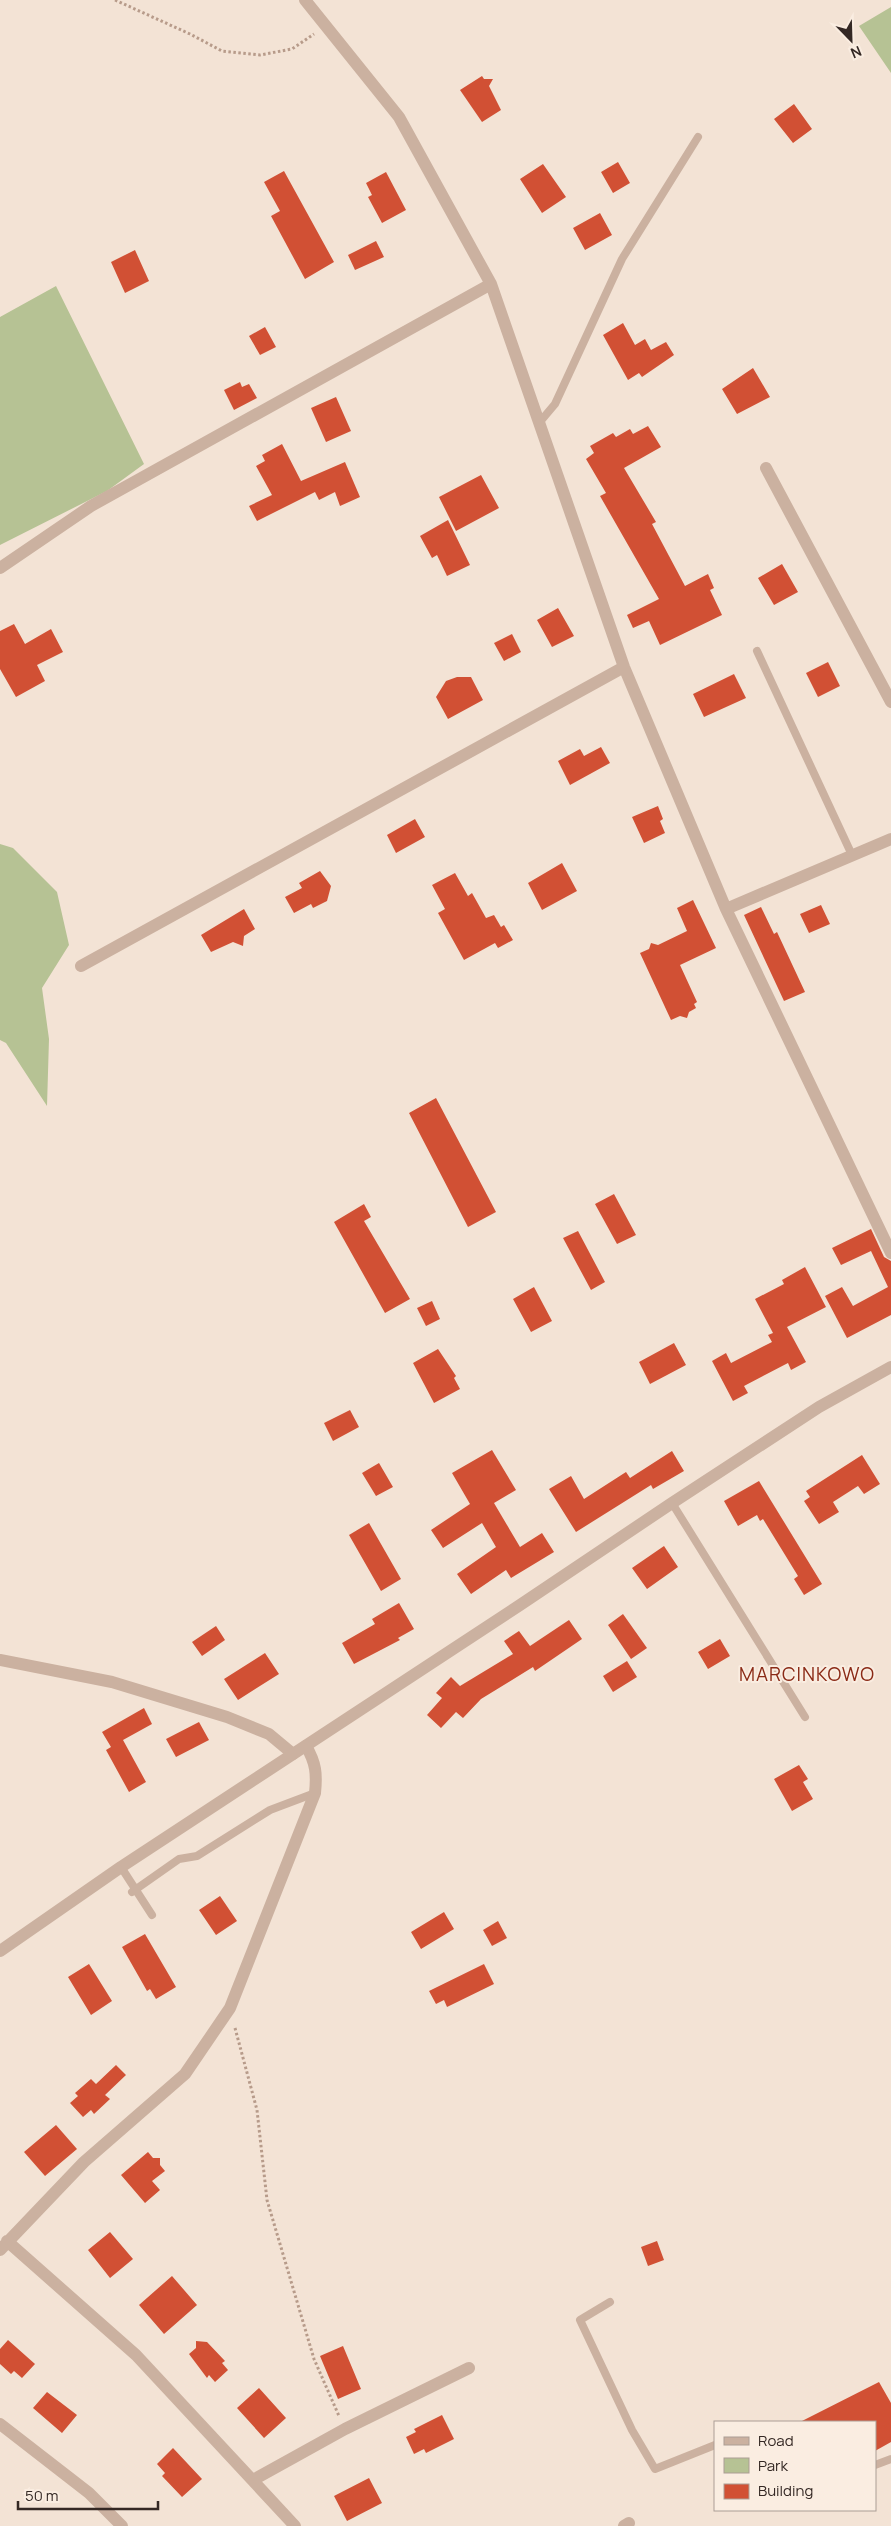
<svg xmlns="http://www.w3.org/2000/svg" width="891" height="2526" font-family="Manrope,sans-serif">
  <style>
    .green { fill: #b6c294 }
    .building { fill: #d15034 }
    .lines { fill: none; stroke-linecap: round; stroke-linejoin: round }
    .path { stroke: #b79b8a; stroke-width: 3; stroke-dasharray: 2.5 2.5; stroke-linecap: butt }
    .service { stroke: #cbb1a0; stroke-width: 8 }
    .minor { stroke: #cbb1a0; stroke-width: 12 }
    .tertiary { stroke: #cbb1a0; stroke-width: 12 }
    .labels { text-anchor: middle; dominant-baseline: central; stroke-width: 4; stroke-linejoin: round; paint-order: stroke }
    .quarter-label { font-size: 19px; letter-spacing: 1px; fill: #8a2a16; stroke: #faede1 }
  </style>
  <rect width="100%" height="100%" fill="#f3e3d5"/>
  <path class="green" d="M891 7V73L859 26Z
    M56 286 144 464 107 491 0 545V317Z
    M0 844 13 848 57 892 69 945 42 988 49 1039 47 1106 6 1043 0 1040Z"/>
  <path class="building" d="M482 76 484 79H493L489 86 501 110 482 122 460 90Z
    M794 104 812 129 793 143 774 119Z
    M618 162 630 183 613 193 601 172Z
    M543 164 566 197 542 213 520 179Z
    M284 171 334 262 305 279 271 216 280 211 264 182Z
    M386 172 406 210 382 223 368 197 372 195 366 183Z
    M600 213 612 235 585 250 573 228Z
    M376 241 384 257 355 270 348 255Z
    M135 250 149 281 125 293 111 262Z
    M623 323 635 345 645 339 651 350 666 342 674 355 642 377 639 373 628 380 603 335Z
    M265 327 276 347 260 355 249 336Z
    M753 368 770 397 737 414 722 389Z
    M240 382 242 387 249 384 257 398 234 410 224 390Z
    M336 397 351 431 326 442 311 408Z
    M648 426 661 447 624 468 656 522 652 524 685 586 708 574 714 588 710 590 722 615 660 645 649 621 633 628 627 615 659 599 600 496 606 493 586 459 594 453 590 446 613 433 616 437 630 429 633 434Z
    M282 444 301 481 345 462 360 497 340 506 335 492 319 500 315 492 257 521 249 506 272 495 256 466 265 461 262 455Z
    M481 475 499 508 456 531 439 497Z
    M448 520 470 565 447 576 437 555 432 558 420 536Z
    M782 564 798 592 774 605 758 578Z
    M558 608 574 636 552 647 537 620Z
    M14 624 25 644 51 629 63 652 37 665 45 681 16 697 0 669V631Z
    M512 634 521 652 504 661 494 643Z
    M828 662 840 686 818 697 806 673Z
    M734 674 746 698 704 717 693 694Z
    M457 677H471L483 700 448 719 436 697 446 681Z
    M601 747 610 763 570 785 558 761 580 749 584 756Z
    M658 806 663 819 660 821 665 833 644 843 632 817Z
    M415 819 425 837 396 853 387 835Z
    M562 863 577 891 542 910 528 883Z
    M320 871 331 886 327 901 313 908 311 904 294 913 285 897 302 888 299 883Z
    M455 873 468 896 472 893 486 918 494 915 501 927 504 925 513 940 498 948 495 943 464 960 438 913 445 909 432 885Z
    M693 900 716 948 680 965 697 1002 694 1004 696 1008 689 1012 687 1018 680 1016 671 1020 640 953 649 949 651 943 658 945 687 931 677 908Z
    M821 905 830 924 809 933 800 914Z
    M761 907 774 934 777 932 805 992 784 1001 744 915Z
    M244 909 255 929 244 936 243 946 233 942 211 952 201 935Z
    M436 1098 496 1212 468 1227 409 1113Z
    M614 1194 636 1235 617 1244 595 1204Z
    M364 1204 371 1217 364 1221 410 1299 385 1313 334 1222Z
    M871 1229 884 1257 891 1261V1315L847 1338 825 1296 842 1287 853 1306 888 1287 871 1251 841 1265 832 1248Z
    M578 1231 605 1282 591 1290 563 1238Z
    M805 1267 826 1307 787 1327 806 1362 791 1370 788 1363 744 1386 748 1393 733 1401 712 1361 726 1353 731 1363 772 1342 768 1335 773 1333 755 1299 784 1284 782 1280Z
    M534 1287 552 1321 531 1332 513 1299Z
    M432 1301 440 1319 426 1326 417 1308Z
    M674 1343 686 1365 650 1384 639 1362Z
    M438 1349 456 1376 454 1378 460 1389 434 1403 413 1363Z
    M350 1410 359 1427 333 1441 324 1423Z
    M492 1450 516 1490 494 1503 520 1547 542 1533 554 1552 511 1578 506 1570 471 1594 457 1574 496 1547 482 1523 443 1548 431 1530 470 1504 452 1473Z
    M672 1451 684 1471 653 1489 651 1485 576 1532 549 1489 571 1476 584 1499 626 1472 630 1478Z
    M862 1455 880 1484 864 1494 858 1486 833 1502 839 1512 819 1524 804 1501 810 1497 806 1491Z
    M379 1463 393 1487 376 1496 362 1473Z
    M759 1481 822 1584 804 1595 794 1579 798 1576 763 1519 760 1521 757 1515 738 1526 724 1501Z
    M369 1523 401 1579 381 1591 349 1535Z
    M664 1546 678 1567 647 1589 632 1568Z
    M399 1603 414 1629 398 1638 400 1640 354 1664 342 1643 375 1624 372 1619Z
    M623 1614 647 1648 631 1659 608 1625Z
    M569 1620 582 1639 535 1671 533 1667 481 1699 463 1718 456 1712 441 1728 427 1715 442 1698 436 1693 451 1677 460 1686 513 1654 504 1641 519 1631 530 1646Z
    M216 1626 225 1640 202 1656 192 1642Z
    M720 1639 730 1656 708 1669 698 1652Z
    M265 1653 279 1674 238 1700 224 1679Z
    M627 1661 637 1677 613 1692 603 1676Z
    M144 1708 152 1724 123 1740 146 1782 129 1792 106 1750 111 1747 102 1732Z
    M199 1722 209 1740 176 1757 166 1739Z
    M799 1765 808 1779 803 1782 813 1799 792 1811 774 1779Z
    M220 1896 237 1921 216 1935 199 1910Z
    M444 1912 454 1929 421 1949 411 1932Z
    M498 1921 507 1938 492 1946 483 1930Z
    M145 1934 176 1987 156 1999 150 1989 147 1991 122 1947Z
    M89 1964 112 2001 91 2015 68 1977Z
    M484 1964 494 1984 447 2007 444 2000 436 2004 429 1991Z
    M116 2065 126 2075 105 2095 110 2099 94 2114 91 2110 83 2117 70 2103 78 2096 75 2093 91 2079 96 2084Z
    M56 2125 77 2149 45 2176 24 2152Z
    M148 2152 153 2158H160V2165L165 2171 152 2181 160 2190 145 2203 121 2175Z
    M110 2232 133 2259 110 2278 88 2250Z
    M657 2241 664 2260 648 2266 641 2247Z
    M172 2276 197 2305 164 2334 139 2305Z
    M8 2340 35 2364 22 2378 14 2371 11 2374 0 2364V2349Z
    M196 2341 207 2342 225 2361 222 2363 228 2370 215 2382 209 2375 207 2378 189 2354 196 2348Z
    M343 2346 361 2389 338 2399 320 2356Z
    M879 2382 891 2403V2442L875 2451V2422H800Z
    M259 2388 286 2418 264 2438 237 2408Z
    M47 2392 77 2415 62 2433 33 2408Z
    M442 2415 454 2439 426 2453 424 2449 414 2454 406 2437 416 2432 414 2429Z
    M173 2448 202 2479 182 2497 162 2476 165 2473 157 2464Z
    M369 2478 382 2503 347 2521 334 2496Z"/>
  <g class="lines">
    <path class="path" d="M115 0 190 34 222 51 260 55 292 49 314 34
      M235 2028 257 2110 267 2200 314 2359 339 2416"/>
    <path class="service" d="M539 423 555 404 622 259 698 137
      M757 651 852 855
      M672 1503 805 1717
      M121 1867 152 1915
      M132 1892 179 1859 197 1856 270 1810 315 1793
      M610 2302 580 2320 632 2430 655 2469 715 2445
      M875 2465 891 2459"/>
    <path class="minor" d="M305 0 399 117 491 284 624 667 726 909 891 1253
      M766 468 891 702
      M0 568 91 506 491 284
      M726 909 891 839
      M81 966 624 667
      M0 1660 112 1682 227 1717 269 1734 293 1754
      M7 2241 136 2355 295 2526
      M0 2250 84 2162 185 2074 230 2008 315 1793C317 1774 316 1763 306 1746
      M0 2424 89 2493 122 2526
      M253 2480 345 2429 469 2368
      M624 2526 629 2523"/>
    <path class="tertiary" d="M0 1951 121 1867 520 1605 672 1503 819 1407 891 1367"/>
  </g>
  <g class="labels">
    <g class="quarter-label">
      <text x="807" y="1674">MARCINKOWO</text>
    </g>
  </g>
  <rect x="714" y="2421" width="162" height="90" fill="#faede1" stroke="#ab9e95"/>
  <rect x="724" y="2437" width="25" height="8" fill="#cbb1a0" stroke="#ab9e95"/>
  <text x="758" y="2446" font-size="15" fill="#342824">Road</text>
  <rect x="724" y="2458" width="25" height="15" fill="#b6c294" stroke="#ab9e95"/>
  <text x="758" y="2471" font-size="15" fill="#342824">Park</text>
  <rect x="724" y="2484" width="25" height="15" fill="#d15034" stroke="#ab9e95"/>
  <text x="758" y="2496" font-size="15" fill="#342824">Building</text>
  <g transform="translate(851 40) rotate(157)" stroke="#faede1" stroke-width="4" paint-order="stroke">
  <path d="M0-4L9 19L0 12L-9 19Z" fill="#342824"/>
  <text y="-8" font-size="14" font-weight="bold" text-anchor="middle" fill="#342824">N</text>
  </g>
  <path d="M18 2501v8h140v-8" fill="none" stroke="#342824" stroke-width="2.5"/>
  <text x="25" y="2501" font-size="15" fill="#342824" stroke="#faede1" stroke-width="4" paint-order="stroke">50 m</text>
</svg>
